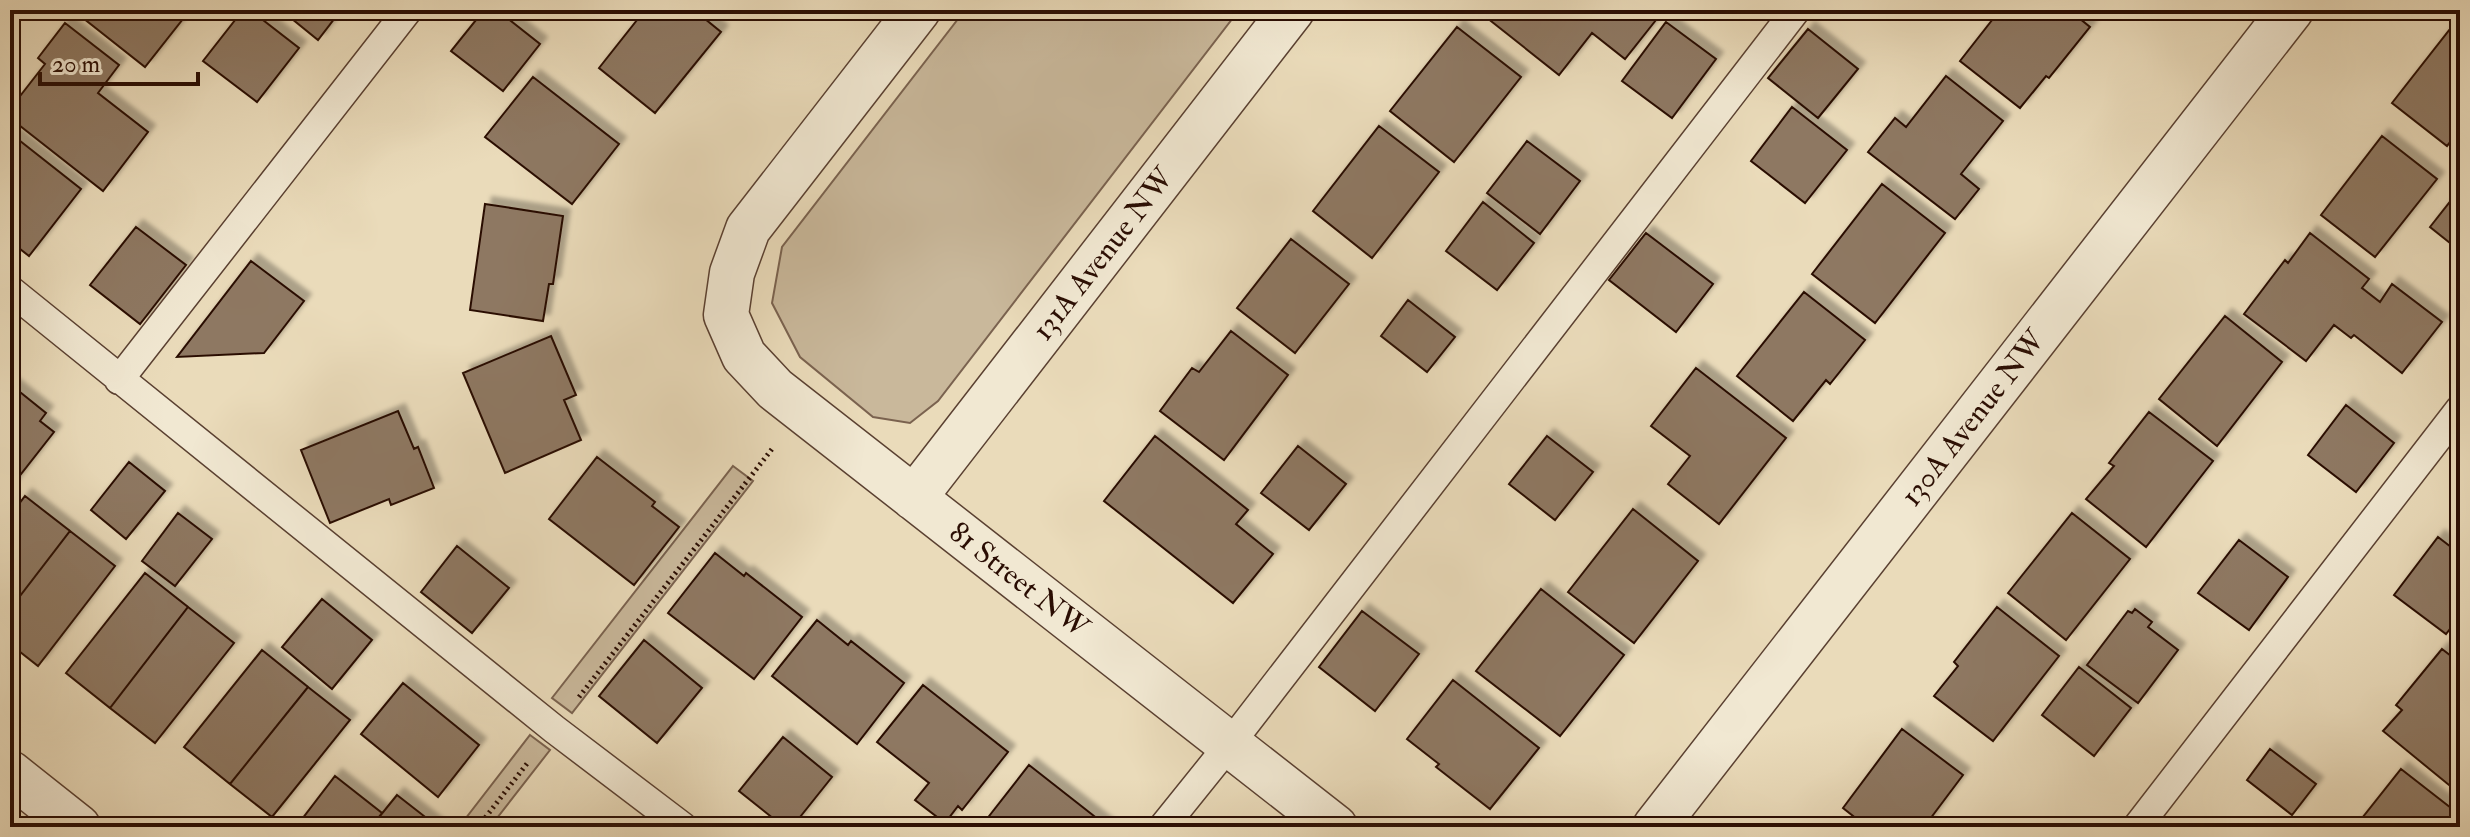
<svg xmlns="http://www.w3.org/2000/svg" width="2470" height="837" font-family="'IM FELL Double Pica',serif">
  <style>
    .green { fill: #c9b89b; stroke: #7a624f; stroke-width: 2 }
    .building { fill: #8e7862; stroke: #2a0d03; stroke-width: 2; filter: url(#shadow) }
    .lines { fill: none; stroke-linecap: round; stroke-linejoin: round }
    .service-casing { stroke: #5a4031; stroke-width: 31 }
    .minor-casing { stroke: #5a4031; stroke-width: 47 }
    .path { stroke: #2a0d03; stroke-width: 5; stroke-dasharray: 2 4; stroke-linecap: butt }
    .service { stroke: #f1e8d2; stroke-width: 28 }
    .minor { stroke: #f1e8d2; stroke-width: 44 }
    .labels { text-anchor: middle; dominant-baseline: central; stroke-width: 6; stroke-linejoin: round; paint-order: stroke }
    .street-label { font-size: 30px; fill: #2a0d03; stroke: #f1e8d2 }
  </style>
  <defs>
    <filter id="shadow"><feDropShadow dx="7" dy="-7" stdDeviation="2" flood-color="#0004"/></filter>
  </defs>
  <rect width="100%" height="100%" fill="#eadbba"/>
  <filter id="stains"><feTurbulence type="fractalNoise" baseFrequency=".0025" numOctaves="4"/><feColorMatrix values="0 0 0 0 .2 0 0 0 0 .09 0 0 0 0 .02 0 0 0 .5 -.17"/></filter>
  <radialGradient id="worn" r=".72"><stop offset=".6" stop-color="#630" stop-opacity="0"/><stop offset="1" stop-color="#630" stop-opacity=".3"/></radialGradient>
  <path class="green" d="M965 10H1239L938 401 910 423 873 417 800 357 772 303 782 247Z
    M733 466 753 481 572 713 552 698Z
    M530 735 550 750 490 827H459Z"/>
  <path class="building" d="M89 10H190L145 67 83 18Z
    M243 10H250L299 48 257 102 203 61Z
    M281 10H341L318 40Z
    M484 10H497L540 44 503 91 451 51Z
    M645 10H694L721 32 655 113 599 68Z
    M1477 10H1644L1656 20 1625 59 1592 33 1559 75Z
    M2000 10H2069L2090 27 2049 78 2046 76 2020 108 1960 61Z
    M1666 22 1716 59 1672 118 1622 81Z
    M65 23 119 65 98 93 148 132 103 191 10 118V109L45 64 38 58Z
    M2454 24 2460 29V130L2447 146 2392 103Z
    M1457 27 1521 77 1454 162 1390 111Z
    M1808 29 1858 69 1818 118 1768 78Z
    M1946 76 2003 121 1961 174 1979 189 1955 219 1868 152 1895 118 1906 127Z
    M533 77 619 144 572 204 485 137Z
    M1792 107 1847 150 1805 203 1751 161Z
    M1379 126 1439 172 1372 258 1313 211Z
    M10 133 81 189 29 256 10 241Z
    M2382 136 2437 179 2375 257 2321 215Z
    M1527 141 1580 181 1540 234 1487 193Z
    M1882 184 1945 233 1875 323 1812 274Z
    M2460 189V251L2430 227Z
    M1483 202 1534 243 1497 290 1446 251Z
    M485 204 563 216 553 284H549L543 321 470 310Z
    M136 227 186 265 140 324 90 285Z
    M1646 233 1713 284 1676 332 1609 280Z
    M2310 233 2369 279 2362 288 2380 302 2392 284 2442 322 2402 373 2354 335 2351 338 2334 325 2306 361 2244 314 2285 260 2288 263Z
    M1291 239 1349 284 1295 353 1237 308Z
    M251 261 304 301 264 353 177 357Z
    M1804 292 1865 340 1830 384 1826 380 1793 421 1737 376Z
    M1408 300 1455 337 1427 372 1381 336Z
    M2225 316 2282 362 2217 446 2159 399Z
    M1231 331 1288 375 1224 460 1160 411 1192 368 1199 372Z
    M551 336 576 395 564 400 581 440 505 473 463 373Z
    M1696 368 1786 438 1719 524 1668 484 1690 456 1651 426Z
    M10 384 46 413 40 421 54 432 10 488Z
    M2346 405 2394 443 2356 492 2308 455Z
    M398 411 414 449 418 447 434 488 391 505 389 499 330 523 301 450Z
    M2149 412 2213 461 2146 547 2086 499 2114 466 2109 463Z
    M1155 436 1248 510 1236 524 1273 554 1233 603 1104 501Z
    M1547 436 1593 472 1555 520 1509 484Z
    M1298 446 1346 484 1309 530 1261 493Z
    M597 457 655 502 652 506 679 527 634 585 549 519Z
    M129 462 165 491 126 539 91 510Z
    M25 496 70 531 10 609V516Z
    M1633 509 1698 561 1634 643 1568 592Z
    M178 513 212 539 175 586 142 561Z
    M2072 513 2130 559 2066 640 2008 593Z
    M70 531 115 566 38 666 10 644V609Z
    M2438 537 2460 554V616L2446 634 2394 595Z
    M2239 540 2288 577 2249 630 2198 593Z
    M457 546 509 588 472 633 421 592Z
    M715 553 744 576 746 573 802 617 754 679 668 613Z
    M145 573 188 607 110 708 66 673Z
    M1541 589 1624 655 1560 736 1476 671Z
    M322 599 372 640 332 689 282 647Z
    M188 607 234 643 155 743 110 708Z
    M1997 607 2059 656 1993 741 1934 696 1958 666 1954 662Z
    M2135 609 2152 622 2148 627 2178 650 2138 703 2087 665 2128 611 2132 613Z
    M1362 611 1419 654 1375 711 1319 667Z
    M817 620 848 645 851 641 904 683 857 744 772 676Z
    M644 640 702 688 657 743 599 696Z
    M2442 649 2460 663V794L2383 731 2402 710 2396 705Z
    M262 650 308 687 230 784 184 747Z
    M2079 667 2131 708 2094 756 2042 715Z
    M1453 680 1539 748 1490 809 1436 767 1439 764 1407 739Z
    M403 683 479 745 438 797 361 734Z
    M923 685 1008 752 962 810 958 806 945 823 915 800 929 783 877 742Z
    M308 687 350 720 272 817 230 784Z
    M1902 729 1963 775 1924 827H1867L1843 808Z
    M783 737 832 777 792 827H784L739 791Z
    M2270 749 2316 784 2292 815 2247 780Z
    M1029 765 1108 827H995L986 820Z
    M2401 769 2460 815 2453 827H2355Z
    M335 776 382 813 371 827H296Z
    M397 795 438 827H371Z"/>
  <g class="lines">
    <defs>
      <path id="service" d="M10 290 554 729 683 827
        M119 380 408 10
        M1163 827 1229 745 1796 10
        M2137 827 2460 409"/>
      <path id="minor" d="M918 10 748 229 732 273 726 315 744 356 775 389 1335 827
        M914 498 1292 10
        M10 773 78 827
        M1655 827 2291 10"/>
    </defs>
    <use href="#service" class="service-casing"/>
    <use href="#minor" class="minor-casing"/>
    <path class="path" d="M579 697 772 449
      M478 827 529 761"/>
    <use href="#service" class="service"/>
    <use href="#minor" class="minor"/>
  </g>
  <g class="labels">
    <g class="street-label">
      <text transform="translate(1103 254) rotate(-52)">131A Avenue NW</text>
      <text transform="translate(1973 418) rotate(-52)">130A Avenue NW</text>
      <text transform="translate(1019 580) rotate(38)">81 Street NW</text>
    </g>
  </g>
  <rect width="2470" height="837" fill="none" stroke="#eadbba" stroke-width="40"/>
  <rect x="12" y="12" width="2446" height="813" fill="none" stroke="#2a0d03" stroke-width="4"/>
  <rect x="20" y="20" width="2430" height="797" fill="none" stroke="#2a0d03" stroke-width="2"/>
  <path d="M40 72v12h158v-12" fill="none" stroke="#2a0d03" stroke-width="4"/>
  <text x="52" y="72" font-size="24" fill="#2a0d03" stroke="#f1e8d2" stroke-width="6" paint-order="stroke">20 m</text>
  <rect width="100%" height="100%" filter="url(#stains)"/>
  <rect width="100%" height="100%" fill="url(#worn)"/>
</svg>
